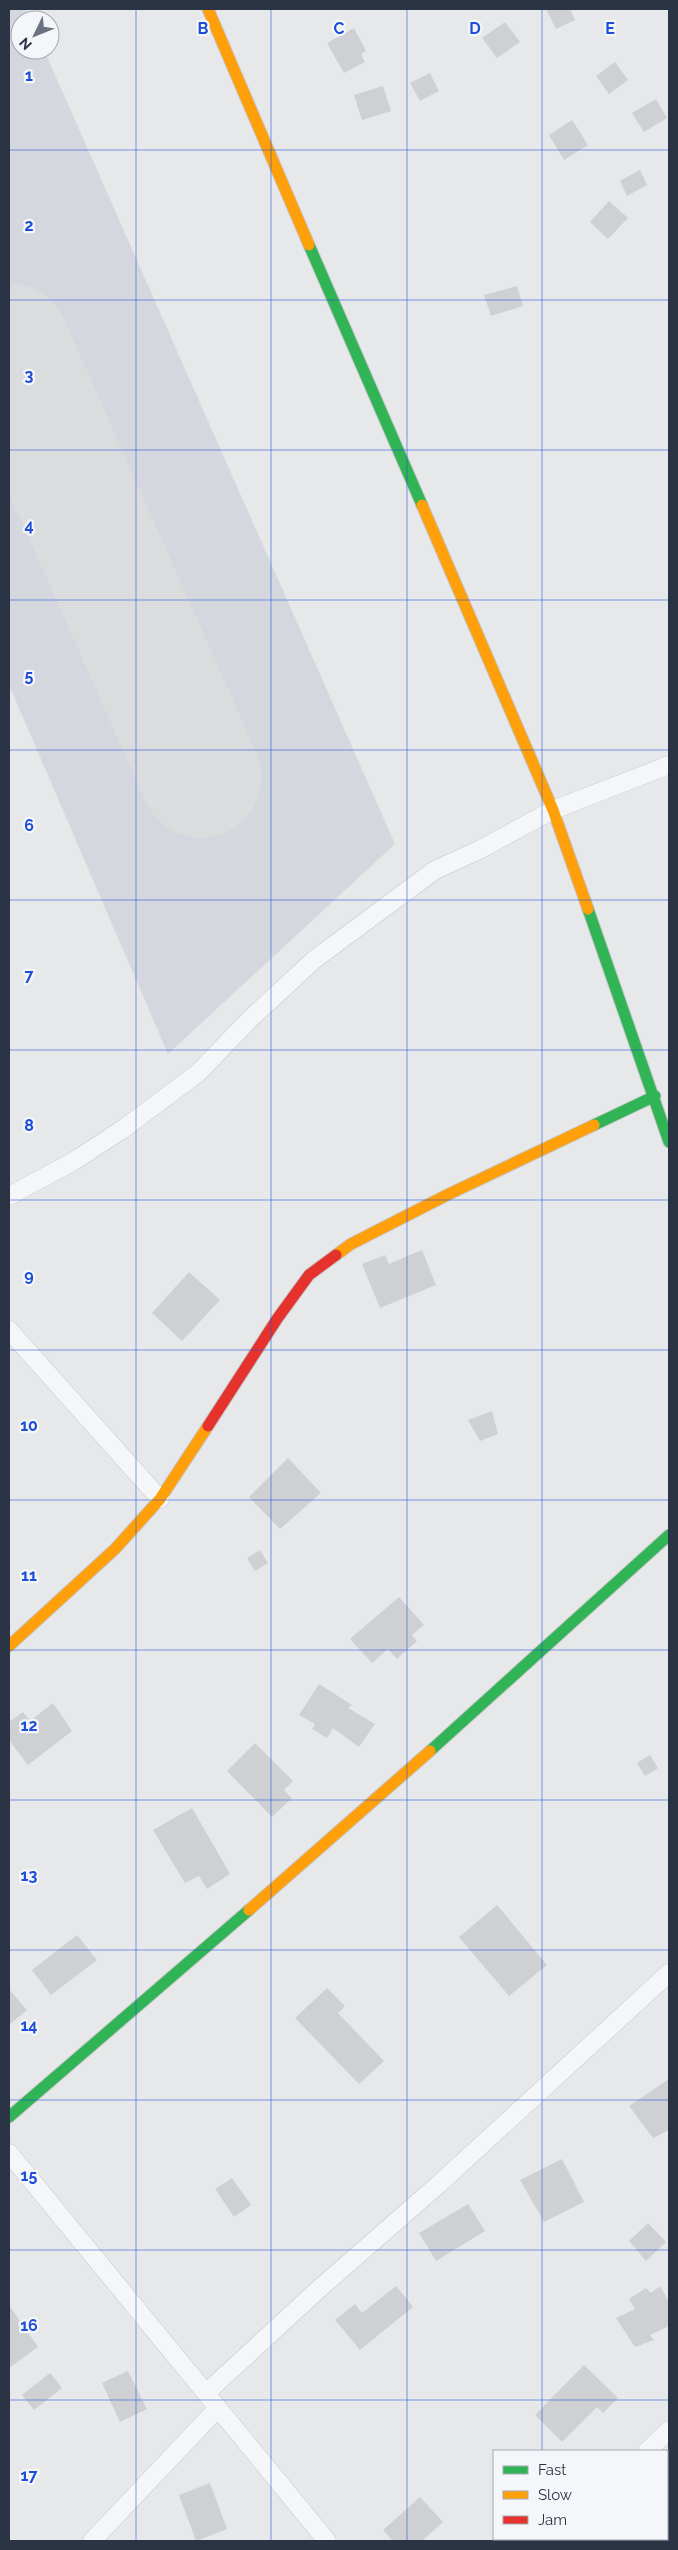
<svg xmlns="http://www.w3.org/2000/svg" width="678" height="2550" font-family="Raleway,sans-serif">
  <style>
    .built { fill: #d4d7dd }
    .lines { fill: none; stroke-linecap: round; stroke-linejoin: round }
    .runway { stroke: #dadcde; stroke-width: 121 }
    .building { fill: #ced0d3 }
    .street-casing { stroke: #c4c6c8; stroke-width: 19 }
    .fast-casing { stroke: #c4c6c8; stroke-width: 13 }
    .slow-casing { stroke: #c4c6c8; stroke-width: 13 }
    .jam-casing { stroke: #c4c6c8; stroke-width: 13 }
    .street { stroke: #f5f6f7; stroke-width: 18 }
    .fast { stroke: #30b455; stroke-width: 11 }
    .slow { stroke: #ff9f0a; stroke-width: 11 }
    .jam { stroke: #e5322d; stroke-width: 11 }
    .grid { fill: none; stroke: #1d4ed8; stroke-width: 1; stroke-opacity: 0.55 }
    .grid-label { font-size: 16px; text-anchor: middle; font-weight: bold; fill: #1d4ed8; stroke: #f4f6f9; stroke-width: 4.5; stroke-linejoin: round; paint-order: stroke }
  </style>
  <rect width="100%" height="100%" fill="#e6e8ea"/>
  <path class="built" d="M9 9H26L31 20H20V50H44L395 844 168 1054 9 685Z"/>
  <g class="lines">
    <path class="runway" d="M9 344 201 777"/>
  </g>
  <path class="building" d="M546 9H570L575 20 556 29Z
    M505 22 520 42 497 58 482 38Z
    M354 28 366 51 361 54 365 62 344 73 327 43Z
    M615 62 628 80 609 94 596 76Z
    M430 73 439 91 420 101 410 83Z
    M383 86 391 111 362 120 354 95Z
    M656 99 667 118 644 132 632 113Z
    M572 120 588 145 564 160 549 135Z
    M640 170 647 185 627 196 620 181Z
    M609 201 628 218 608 239 590 222Z
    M517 286 523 306 491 316 484 295Z
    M422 1250 436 1285 380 1308 362 1264 385 1255 389 1264Z
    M189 1272 220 1300 182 1341 152 1313Z
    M492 1411 498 1434 480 1441 468 1420Z
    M288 1458 321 1493 280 1529 249 1497Z
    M260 1550 268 1563 255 1571 247 1558Z
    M399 1597 424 1625 412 1635 417 1641 397 1659 388 1649 372 1663 350 1639Z
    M319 1684 352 1705 348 1708 375 1724 359 1747 333 1728 327 1738 312 1729 315 1724 299 1715Z
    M53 1703 72 1731 28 1765 9 1740V1722L23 1712 30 1721Z
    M255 1743 293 1781 284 1790 292 1798 272 1817 227 1771Z
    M650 1755 658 1768 645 1776 637 1763Z
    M192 1808 230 1874 207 1889 199 1876 185 1883 153 1830Z
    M497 1905 547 1965 509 1996 459 1937Z
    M77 1935 97 1960 51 1995 32 1970Z
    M327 1988 345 2006 338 2013 384 2061 359 2084 295 2018Z
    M9 1989 27 2010 9 2025Z
    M669 2079V2130L653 2138 629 2106Z
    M562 2159 584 2202 544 2222 520 2180Z
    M232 2178 251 2205 234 2217 215 2189Z
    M468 2204 485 2231 436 2261 419 2233Z
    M648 2223 666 2242 646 2261 629 2241Z
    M396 2286 413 2307 360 2350 335 2320 355 2304 362 2313Z
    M660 2286 669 2302V2326L650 2335 654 2340 635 2347 616 2318 635 2309 629 2299 646 2288 651 2293Z
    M9 2305 38 2347 9 2368Z
    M584 2365 618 2398 603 2413 597 2407 562 2442 535 2415Z
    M128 2371 147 2409 120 2422 102 2383Z
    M50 2373 62 2388 34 2410 22 2395Z
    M210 2483 227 2529 196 2541 179 2495Z
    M420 2497 443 2522 422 2541H393L383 2530Z"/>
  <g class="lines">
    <defs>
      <path id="street" d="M9 1196 74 1161 123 1129 198 1073 250 1019 315 959 435 870 479 850 553 810 669 765
        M9 1330 160 1499
        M9 2153 327 2541
        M206 2393 320 2288 439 2184 669 1973
        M647 2451 669 2430
        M92 2541 218 2408
        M552 2541 554 2539"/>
      <path id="fast" d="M309 245 422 505
        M588 909 669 1142
        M594 1125 655 1096
        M430 1751 669 1535
        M9 2117 249 1910"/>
      <path id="slow" d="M208 9 309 245
        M422 505 553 810 588 909
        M336 1255 351 1244 447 1195 594 1125
        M9 1646 115 1549 160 1499 208 1426
        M249 1910 430 1751"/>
      <path id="jam" d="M208 1426 277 1319 309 1275 336 1255"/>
    </defs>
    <use href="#street" class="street-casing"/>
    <use href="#fast" class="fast-casing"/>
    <use href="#slow" class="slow-casing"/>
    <use href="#jam" class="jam-casing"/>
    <use href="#street" class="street"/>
    <use href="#fast" class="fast"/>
    <use href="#slow" class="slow"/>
    <use href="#jam" class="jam"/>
  </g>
  <path class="grid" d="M136 9V2541M271 9V2541M407 9V2541M542 9V2451M9 150H669M9 300H669M9 450H669M9 600H669M9 750H669M9 900H669M9 1050H669M9 1200H669M9 1350H669M9 1500H669M9 1650H669M9 1800H669M9 1950H669M9 2100H669M9 2250H669M9 2400H669M542 2539V2541"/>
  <g class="grid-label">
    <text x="203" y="34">B</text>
    <text x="339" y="34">C</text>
    <text x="475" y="34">D</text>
    <text x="610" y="34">E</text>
    <text x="29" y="81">1</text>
    <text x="29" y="231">2</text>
    <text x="29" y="381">3</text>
    <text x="29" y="531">4</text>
    <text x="29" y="681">5</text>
    <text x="29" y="831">6</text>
    <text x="29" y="981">7</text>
    <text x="29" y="1131">8</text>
    <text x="29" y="1281">9</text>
    <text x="29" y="1431">10</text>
    <text x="29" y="1581">11</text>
    <text x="29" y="1731">12</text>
    <text x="29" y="1881">13</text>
    <text x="29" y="2031">14</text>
    <text x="29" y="2181">15</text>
    <text x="29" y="2331">16</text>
    <text x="29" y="2481">17</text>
  </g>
  <rect width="678" height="2550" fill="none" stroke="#2b3445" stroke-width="20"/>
  <rect x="493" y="2450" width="175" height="90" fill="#f4f6f9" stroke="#a4a8b1"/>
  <rect x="503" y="2466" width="25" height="8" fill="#30b455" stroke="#a4a8b1"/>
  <text x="538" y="2475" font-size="15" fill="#2b3445">Fast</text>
  <rect x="503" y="2491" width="25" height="8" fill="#ff9f0a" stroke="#a4a8b1"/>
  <text x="538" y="2500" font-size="15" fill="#2b3445">Slow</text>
  <rect x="503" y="2516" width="25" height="8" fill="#e5322d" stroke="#a4a8b1"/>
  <text x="538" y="2525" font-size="15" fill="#2b3445">Jam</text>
  <g transform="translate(35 35) rotate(227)"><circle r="24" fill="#f4f6f9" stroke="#a4a8b1"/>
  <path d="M0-4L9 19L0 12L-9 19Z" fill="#6c737f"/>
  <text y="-8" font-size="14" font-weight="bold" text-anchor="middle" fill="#2b3445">N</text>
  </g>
</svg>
